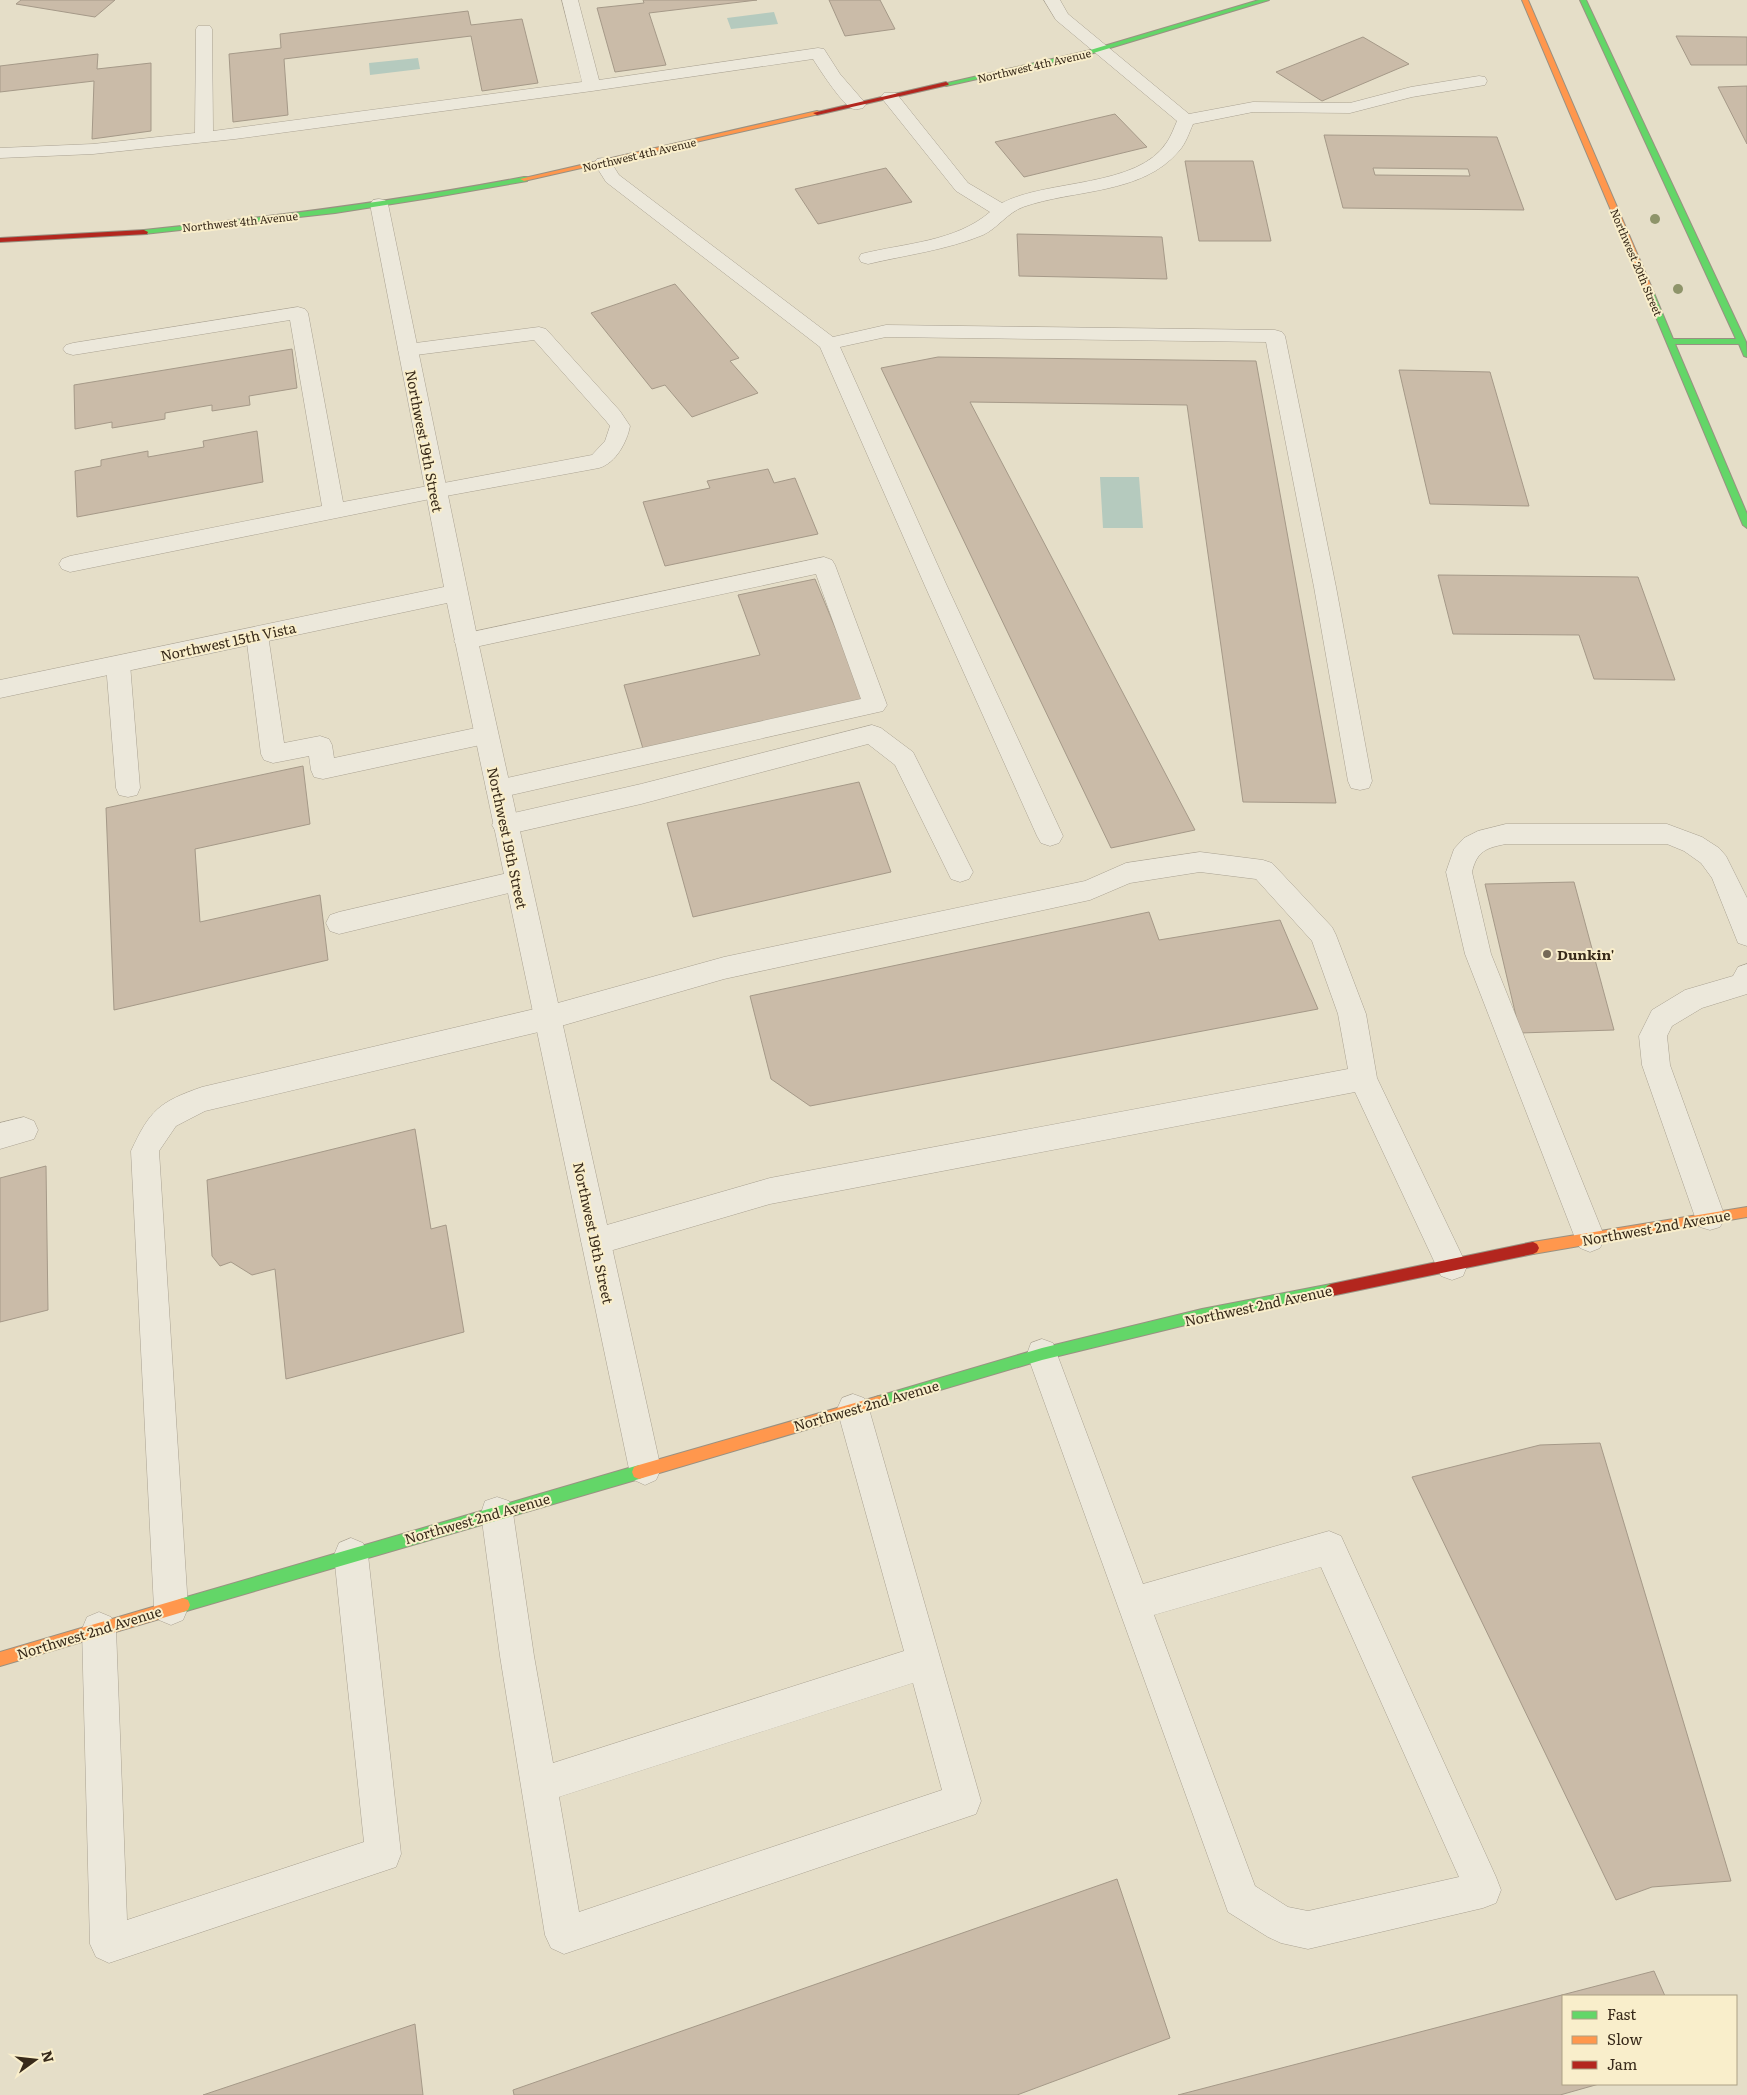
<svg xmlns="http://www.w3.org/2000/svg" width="1747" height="2095" font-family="Literata,serif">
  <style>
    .water { fill: #b5cabe }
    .building { fill: #cabba8; stroke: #a59988; fill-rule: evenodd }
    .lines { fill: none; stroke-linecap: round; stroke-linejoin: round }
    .lane-casing { stroke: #aaa292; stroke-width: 1 }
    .street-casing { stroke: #aaa292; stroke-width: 1 }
    .fast-casing { stroke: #999182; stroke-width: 2 }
    .slow-casing { stroke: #999182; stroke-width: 2 }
    .jam-casing { stroke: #999182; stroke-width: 2 }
    .lane { fill: #ece8db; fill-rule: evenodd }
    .street { fill: #ece8db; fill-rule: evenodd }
    .fast { fill: #63d668; fill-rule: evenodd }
    .slow { fill: #ff974d; fill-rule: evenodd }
    .jam { fill: #b3261e; fill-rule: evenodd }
    .tree { fill: #8e946a }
    .poi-dot { fill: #756957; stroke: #f9eecb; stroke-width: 2 }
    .labels { text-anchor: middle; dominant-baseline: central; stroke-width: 4; stroke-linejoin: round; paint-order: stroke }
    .far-street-label { font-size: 11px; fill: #382a1a; stroke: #f9eecb }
    .street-label { font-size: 14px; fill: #382a1a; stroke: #f9eecb }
    .poi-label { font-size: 14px; font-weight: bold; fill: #382a1a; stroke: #f9eecb; text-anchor: start }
  </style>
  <rect width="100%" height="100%" fill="#e5dec8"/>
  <path class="water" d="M774 12 778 24 731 29 727 18Z
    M418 58 420 69 370 75 369 63Z
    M1100 477H1139L1143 528H1103Z"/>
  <path class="building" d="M21 0H115L95 17 16 4Z
    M643 0H757L649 13 666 65 615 72 597 8 644 3Z
    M829 0H880L895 29 845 36Z
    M468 11 471 25 522 19 538 83 482 91 471 36 284 59 288 115 233 122 229 54 281 48 280 34Z
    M1676 36 1747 37V65H1691Z
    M1363 37 1409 64 1322 101 1276 72Z
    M98 54 97 69 151 63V131L92 139 94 81 0 92V66Z
    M1747 86V144L1718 87Z
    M1115 114 1147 147 1024 177 995 142Z
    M1324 135 1497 137 1524 210 1343 208ZM1373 168 1468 169 1470 176 1375 175Z
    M1185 161H1253L1271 241H1199Z
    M886 168 912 202 818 224 795 189Z
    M1017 234 1162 237 1167 279 1019 276Z
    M675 284 739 358 730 361 758 393 692 417 665 385 652 389 591 313Z
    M292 349 297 388 249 396 250 405 212 411V405L165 413V419L112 428V422L75 429 74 385Z
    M938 357 1256 361 1336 803 1243 802 1187 405 970 402 1195 830 1111 848 881 368Z
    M1399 370 1490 372 1529 506 1430 504Z
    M257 431 263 482 77 517 75 471 101 466V460L148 451V457L204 447 203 441Z
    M768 469 774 483 795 478 818 534 665 566 643 502 710 488 707 481Z
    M1438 575 1638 577 1675 680 1594 679 1579 635 1453 634Z
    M815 579 866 702 644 752 624 685 760 655 738 595Z
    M303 766 310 824 195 849 200 922 320 895 328 960 114 1010 106 808Z
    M859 782 891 872 693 917 667 823Z
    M1574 882 1614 1030 1520 1033 1485 884Z
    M1149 912 1159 940 1280 920 1318 1009 810 1106 771 1079 750 996Z
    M415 1129 431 1229 446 1225 464 1332 286 1379 275 1269 252 1275 231 1262 220 1266 212 1256 207 1180Z
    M46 1166 48 1310 0 1322V1178Z
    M1600 1443 1731 1881 1652 1887 1616 1900 1412 1477 1540 1445Z
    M1117 1879 1170 2038 1017 2095H514L513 2090Z
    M1654 1971 1665 1996H1563V2084H1599L1560 2095H1178Z
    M415 2024 423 2095H203Z"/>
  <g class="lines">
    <defs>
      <path id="lane" d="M562 0H578L599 80 818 48 824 49 840 74 866 104 863 108C859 109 855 110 851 108 840 101 820 70 813 59L592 91 235 139 93 154 0 158V148L93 144 195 133 196 29 198 26H210L212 29 213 131 582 82Z
        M1044 0H1060L1068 14 1189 114 1253 102 1350 103 1411 87 1479 76 1485 77 1487 81 1485 85 1479 86 1412 97 1350 113 1253 112 1193 124C1189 133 1186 143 1179 151 1142 195 1074 189 1023 207 1007 213 998 228 983 235 947 250 906 255 868 264L861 262 859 258 861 254C905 243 955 242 990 212L956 191 884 101 881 97 884 93H896L968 183 1002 203C1047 179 1138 188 1167 142 1171 136 1174 128 1177 121L1056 20Z
        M603 158 609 159 619 175 833 337 886 325 1275 330 1282 332 1285 336 1336 587 1372 781 1369 788 1360 790 1351 788 1348 781 1314 587 1266 342 886 337 840 347 947 586 1063 836 1059 843 1050 846 1041 843 1037 836 925 586 820 347 606 182 594 163 597 159Z
        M298 307 305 309 308 313 343 502 592 455 605 441 610 426 606 421 534 340 408 356 401 354 398 350 401 346 408 344 539 327 546 329 620 411 630 426C627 442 616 463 599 468L435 498 70 572 62 569 59 564 62 559 70 556 322 506 290 320 73 355 66 353 63 349 66 345 73 343Z
        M824 557 832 560 835 565 887 705 883 711 498 798 489 796 486 789 489 782 498 780 861 699 816 574 466 649 458 647 454 641 458 635Z
        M257 627 265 629 268 635 284 743 320 736 329 739 332 745 334 758 485 726 494 729 497 735 494 741 485 744 323 779 314 777 311 770 309 756 273 763 264 760 261 754 246 635 249 629Z
        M118 656 126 658 130 664 140 788 137 795 128 797 119 795 116 788 106 664 110 658Z
        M872 725 881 728 913 752 973 872 969 879 960 882 951 879 895 765 868 744 641 804 505 835 496 832 492 825 496 818 505 815 641 784Z
        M1506 824H1667L1702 837 1719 848 1726 856 1747 898V946L1738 943 1712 878 1701 863 1684 851 1667 844H1506C1486 848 1477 851 1472 872L1491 954 1605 1238 1600 1248 1590 1252 1580 1248 1575 1238 1465 954 1446 872 1454 849 1464 838 1478 831Z
        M1200 852 1263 860 1272 863 1332 927 1336 935 1366 1014 1377 1078 1467 1266 1463 1276 1452 1280 1441 1276 1355 1092 770 1204 596 1255 586 1251 581 1241 586 1231 770 1178 1348 1069 1338 1014 1312 941 1256 879 1200 872 1130 883 1090 900 724 979 547 1030 205 1111 176 1126 159 1151 188 1608 183 1620 171 1625 159 1620 154 1608 131 1151C150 1110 159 1102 202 1087L547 1006 724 957 1085 881 1126 863Z
        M517 871 526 874 530 881 526 888 517 891 339 934 330 931 326 923 330 915 339 912Z
        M1747 964V994L1702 1008 1672 1026 1667 1036 1670 1065 1725 1217 1720 1227 1710 1230 1700 1227 1695 1217 1642 1065 1639 1036 1652 1010 1685 990 1733 976 1738 967Z
        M24 1117 34 1121 38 1130 34 1139 0 1149V1123Z
        M1042 1339 1053 1343 1057 1354 1143 1584 1329 1531 1341 1536 1496 1877 1501 1890 1496 1903 1483 1908 1308 1949 1281 1943 1268 1937 1228 1912 1027 1354 1031 1343ZM1321 1567 1459 1877 1308 1911 1288 1907 1255 1886 1154 1615Z
        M853 1394 864 1398 869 1409 981 1801 976 1814 564 1954 551 1948 545 1935 500 1656 481 1513 485 1501 497 1497 509 1501 513 1513 534 1656 553 1763 904 1651 837 1409 842 1398ZM913 1683 942 1790 579 1912 559 1797Z
        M351 1538 363 1543 368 1555 401 1854 396 1867 109 1963 96 1957 90 1944 82 1629 87 1617 99 1612 111 1617 116 1629 127 1920 364 1842 334 1555 339 1543Z"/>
      <path id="street" d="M379 199 385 200 388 204 478 641 661 1469 656 1480 645 1485 634 1480 629 1469 447 603 0 698V680L444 587 370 204 373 200Z"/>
      <path id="fast" d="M1259 0H1269L1090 54 946 86 943 84 1087 51Z
        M1580 0H1586L1746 342 1747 357 1744 356 1739 344H1675L1747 514V528L1743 525 1643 286 1647 284 1651 286 1673 339H1736Z
        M524 177H527V181L430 198 335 213 144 234 140 232 144 230C272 217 398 201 524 177Z
        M1331 1284 1335 1286 1337 1290 1335 1294 1331 1296 1202 1321 1042 1360 879 1408 874 1406 873 1402 874 1398 879 1396 1042 1348 1202 1309Z
        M639 1465 644 1467 646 1472 644 1477 639 1479 183 1612 178 1610 176 1605 178 1600 183 1598Z"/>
      <path id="slow" d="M1522 0H1528L1651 286 1650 288 1643 286Z
        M817 111 821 113 819 114 524 181 520 179Z
        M1747 1207V1217L1533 1254 1529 1252 1527 1248 1529 1244 1533 1242Z
        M879 1396 884 1398 885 1402 884 1406 879 1408 639 1479 634 1477 632 1472 634 1467 639 1465Z
        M183 1598 188 1600 190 1605 188 1610 183 1612 0 1666V1652Z"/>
      <path id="jam" d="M946 82 949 84 948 85 817 115 813 113Z
        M144 230 148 232 147 234 0 242V238Z
        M1533 1242 1537 1244 1539 1248 1537 1252 1533 1254 1331 1296 1327 1294 1325 1290 1327 1286 1331 1284Z"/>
    </defs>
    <use href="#lane" class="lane-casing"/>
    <use href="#street" class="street-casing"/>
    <use href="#fast" class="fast-casing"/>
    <use href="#slow" class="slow-casing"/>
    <use href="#jam" class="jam-casing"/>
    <use href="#lane" class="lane"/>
    <use href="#street" class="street"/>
    <use href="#fast" class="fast"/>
    <use href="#slow" class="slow"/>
    <use href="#jam" class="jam"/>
  </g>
  <g class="tree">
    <circle cx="1655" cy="219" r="5"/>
    <circle cx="1678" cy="289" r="5"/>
  </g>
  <circle class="poi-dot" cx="1547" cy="954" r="5"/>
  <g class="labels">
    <g class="far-street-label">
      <text transform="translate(1034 65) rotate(-13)">Northwest 4th Avenue</text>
      <text transform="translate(639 154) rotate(-13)">Northwest 4th Avenue</text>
      <text transform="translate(240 221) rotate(-6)">Northwest 4th Avenue</text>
      <text transform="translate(1637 262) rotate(67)">Northwest 20th Street</text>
    </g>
    <g class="street-label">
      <text transform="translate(425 441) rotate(79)">Northwest 19th Street</text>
      <text transform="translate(228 641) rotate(-12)">Northwest 15th Vista</text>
      <text transform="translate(508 838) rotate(78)">Northwest 19th Street</text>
      <text transform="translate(1656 1227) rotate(-10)">Northwest 2nd Avenue</text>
      <text transform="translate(594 1233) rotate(78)">Northwest 19th Street</text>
      <text transform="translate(1258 1305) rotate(-12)">Northwest 2nd Avenue</text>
      <text transform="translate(866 1405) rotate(-16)">Northwest 2nd Avenue</text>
      <text transform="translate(477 1518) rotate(-16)">Northwest 2nd Avenue</text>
      <text transform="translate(89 1632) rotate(-17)">Northwest 2nd Avenue</text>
    </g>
    <g class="poi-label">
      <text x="1557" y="954">Dunkin'</text>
    </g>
  </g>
  <rect x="1562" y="1995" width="175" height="90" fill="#f9eecb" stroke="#aca084"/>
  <rect x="1572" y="2011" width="25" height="8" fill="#63d668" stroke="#aca084"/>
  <text x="1607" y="2020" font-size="15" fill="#382a1a">Fast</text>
  <rect x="1572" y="2036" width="25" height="8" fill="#ff974d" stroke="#aca084"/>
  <text x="1607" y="2045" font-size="15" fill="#382a1a">Slow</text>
  <rect x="1572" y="2061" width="25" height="8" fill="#b3261e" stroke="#aca084"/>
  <text x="1607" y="2070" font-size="15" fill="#382a1a">Jam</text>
  <g transform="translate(35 2060) rotate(75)" stroke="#f9eecb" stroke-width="4" paint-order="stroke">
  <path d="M0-4L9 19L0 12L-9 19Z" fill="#382a1a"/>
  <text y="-8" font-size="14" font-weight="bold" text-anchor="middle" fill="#382a1a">N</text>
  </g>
</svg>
